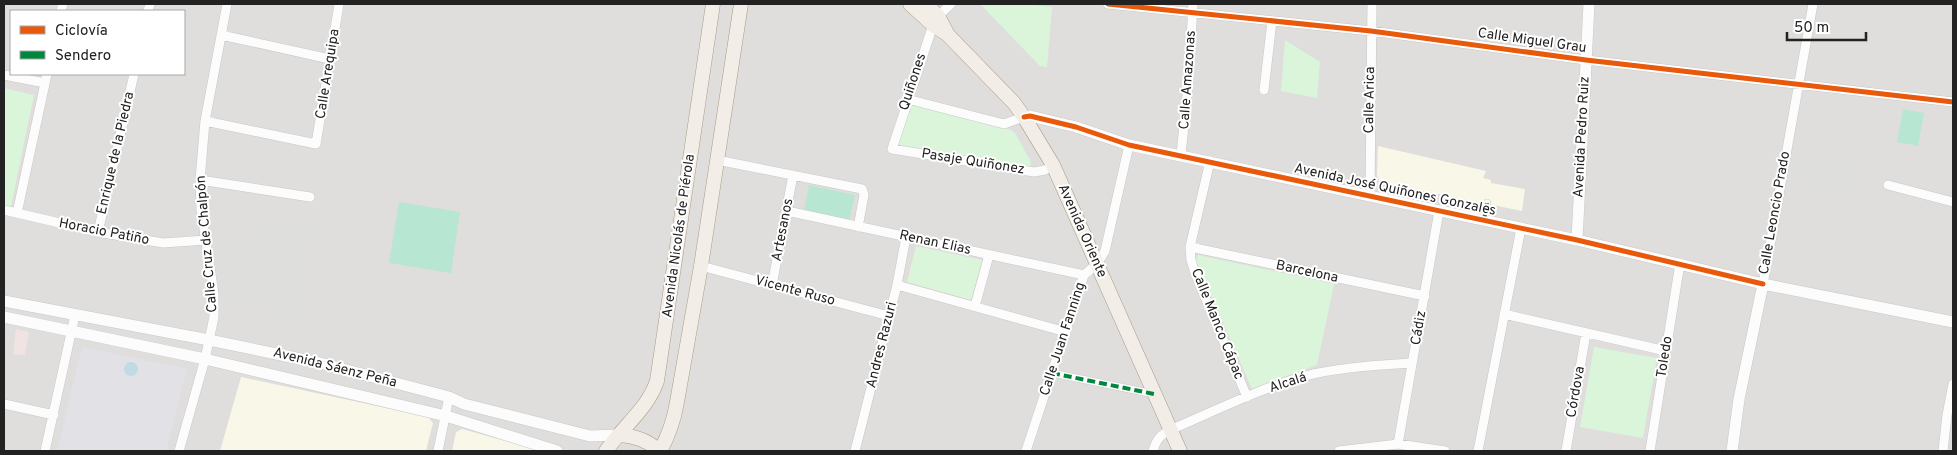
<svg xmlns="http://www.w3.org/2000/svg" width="1957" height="455" font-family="Overpass,sans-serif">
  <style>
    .residential { fill: #dfdedc; fill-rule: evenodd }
    .commercial { fill: #f1e3e1 }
    .education { fill: #f8f7e8 }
    .religious { fill: #dededc }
    .park { fill: #daf5da }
    .pitch { fill: #b7e6d2 }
    .plaza { fill: #e2e1e5 }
    .water { fill: #bfdbe3 }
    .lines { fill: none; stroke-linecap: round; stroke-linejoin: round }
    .pedestrian-casing { stroke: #c9c8c7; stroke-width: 8 }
    .minor-casing { stroke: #c9c8c7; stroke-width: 10 }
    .tertiary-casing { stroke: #c9c8c7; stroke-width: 12 }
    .primary-casing { stroke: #a79c86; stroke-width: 15 }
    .pedestrian { stroke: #fdfcfc; stroke-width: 7 }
    .minor { stroke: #fdfcfc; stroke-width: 9 }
    .tertiary { stroke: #fdfcfc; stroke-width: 11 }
    .primary { stroke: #f3ede7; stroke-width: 14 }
    .quiet { stroke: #00873e; stroke-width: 4; stroke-dasharray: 8 4; stroke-linecap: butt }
    .cycleway-casing { stroke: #fff; stroke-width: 8 }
    .cycleway { stroke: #e8590c; stroke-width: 5 }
    .labels { text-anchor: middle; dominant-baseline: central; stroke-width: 4; stroke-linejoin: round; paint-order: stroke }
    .street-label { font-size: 14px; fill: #222; stroke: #fff }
  </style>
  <rect width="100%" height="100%" fill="#f0eeeb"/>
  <path class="residential" d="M4 4H1953V451H4ZM11 11H184V74H11Z"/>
  <path class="commercial" d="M16 329 29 332 25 355 13 354Z"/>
  <path class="education" d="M1378 146 1486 171 1483 178 1491 180V183L1525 189 1522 211 1380 182 1377 175Z
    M241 377 428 417 433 423 426 451H220Z
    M462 429 541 451H452L456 432Z"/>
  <path class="religious" d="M1800 149 1863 163 1857 194 1795 181Z
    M315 221 298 316 227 305 217 237Z"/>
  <path class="park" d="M980 4H1023L1052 7 1047 67 1040 66Z
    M1285 40 1320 62 1317 98 1281 91Z
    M4 88 34 95 11 206 4 205Z
    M912 103 1011 130 1015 133 1031 162 1030 167 899 148 897 145 909 105Z
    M916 246 982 260 971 300 907 282Z
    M1198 255 1334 284 1317 365 1252 389 1196 261Z
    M1594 347 1657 358 1643 438 1580 427Z"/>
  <path class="pitch" d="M1903 109 1924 113 1918 146 1897 142Z
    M809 185 855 195 849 220 804 211Z
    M399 202 460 212 451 273 389 263Z"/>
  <path class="plaza" d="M82 347 187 369 166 451H57Z"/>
  <path class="water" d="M124 369a7 7 0 1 1 14 0a7 7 0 1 1-14 0Z"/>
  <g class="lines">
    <defs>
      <path id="pedestrian" d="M1484 220 1487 203
        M1052 373 1154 394"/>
      <path id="minor" d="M951 4 938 16 933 25 892 149 1034 172 1045 170 1053 165
        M1108 4 1371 31 1586 60 1953 102
        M61 11 63 4
        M148 11 150 4
        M221 35 330 59
        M4 75 45 83
        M1264 90 1272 21
        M907 99 1004 124 1024 117
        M205 121 316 144 339 4
        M1181 155 1189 75 1193 4
        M717 160 862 189 864 195 858 227
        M1210 161 1190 247 1191 260 1195 273 1247 397
        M200 180 310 197
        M1888 185 1953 202
        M1370 196 1372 4
        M4 210 98 232 163 243 206 240
        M787 211 1084 275
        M17 213 47 74
        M98 232 134 74
        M1190 247 1425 296
        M701 266 889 316
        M1763 284 1813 4
        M772 285 793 175
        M897 285 1066 332
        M975 306 989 255
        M1504 314 1666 351
        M4 404 54 415
        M1398 444 1439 211
        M45 451 75 315
        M179 451 205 359 214 317V294L201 209 200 180 205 121 227 4
        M438 451 449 397
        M855 451 897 285 906 237
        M1026 451 1084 275 1097 264 1105 251 1129 145
        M1153 451C1156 440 1160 435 1170 430 1217 410 1264 386 1313 374 1346 367 1379 365 1412 363
        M1339 451 1398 444 1445 451
        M1478 451 1521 228
        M1566 451 1586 333
        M1650 451 1680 263
        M1943 451 1947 415 1953 384"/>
      <path id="tertiary" d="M1024 117 1030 116 1076 127 1129 145 1577 240 1763 284 1953 322
        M1577 240 1589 4
        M4 301 209 340 320 363 449 397 464 404 590 436 618 435
        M4 317 205 359 446 416 557 451
        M1732 451 1739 399 1763 284"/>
      <path id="primary" d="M910 4 933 25 947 34 1014 103 1024 117 1053 165 1180 451
        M926 4 938 16 947 33
        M618 435C635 436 647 440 659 451
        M606 451C623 426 647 410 657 381L713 4
        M660 451C669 435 674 420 677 402L701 266 741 4"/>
    </defs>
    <use href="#pedestrian" class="pedestrian-casing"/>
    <use href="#minor" class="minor-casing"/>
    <use href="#tertiary" class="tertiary-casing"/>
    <use href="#primary" class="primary-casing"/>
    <use href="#pedestrian" class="pedestrian"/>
    <use href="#minor" class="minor"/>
    <use href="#tertiary" class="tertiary"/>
    <use href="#primary" class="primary"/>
    <path class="quiet" d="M1484 220 1487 203
      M1052 373 1154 394"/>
    <defs>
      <path id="cycleway" d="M1108 4 1371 31 1586 60 1953 102
        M1024 117 1030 116 1076 127 1129 145 1577 240 1763 284"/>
    </defs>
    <use href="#cycleway" class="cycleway-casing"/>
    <use href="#cycleway" class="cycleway"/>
  </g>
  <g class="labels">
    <g class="street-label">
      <text transform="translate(1532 41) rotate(8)">Calle Miguel Grau</text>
      <text transform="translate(328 74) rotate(-81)">Calle Arequipa</text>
      <text transform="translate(1188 80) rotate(-86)">Calle Amazonas</text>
      <text transform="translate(913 82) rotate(-72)">Quiñones</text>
      <text transform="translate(1370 100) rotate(-89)">Calle Arica</text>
      <text transform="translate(1582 137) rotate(-87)">Avenida Pedro Ruiz</text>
      <text transform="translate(116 153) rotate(-77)">Enrique de la Piedra</text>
      <text transform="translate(973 162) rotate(9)">Pasaje Quiñonez</text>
      <text transform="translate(1395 190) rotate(12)">Avenida José Quiñones Gonzales</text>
      <text transform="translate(1775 213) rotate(-80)">Calle Leoncio Prado</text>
      <text transform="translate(783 230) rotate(-79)">Artesanos</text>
      <text transform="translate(1082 231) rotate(66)">Avenida Oriente</text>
      <text transform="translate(104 232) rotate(11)">Horacio Patiño</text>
      <text transform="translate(679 236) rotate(-82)">Avenida Nicolás de Piérola</text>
      <text transform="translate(935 243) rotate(12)">Renan Elias</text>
      <text transform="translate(207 244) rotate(-95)">Calle Cruz de Chalpón</text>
      <text transform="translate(1307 272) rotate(12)">Barcelona</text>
      <text transform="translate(795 291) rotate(15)">Vicente Ruso</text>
      <text transform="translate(1217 324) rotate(68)">Calle Manco Cápac</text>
      <text transform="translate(1419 328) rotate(-80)">Cádiz</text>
      <text transform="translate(1063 339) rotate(-72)">Calle Juan Fanning</text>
      <text transform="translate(882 345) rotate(-76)">Andres Razuri</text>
      <text transform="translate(1665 357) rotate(-81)">Toledo</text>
      <text transform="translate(335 368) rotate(14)">Avenida Sáenz Peña</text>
      <text transform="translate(1288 383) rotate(-18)">Alcalá</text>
      <text transform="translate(1576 392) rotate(-80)">Córdova</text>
    </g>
  </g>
  <rect width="1957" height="455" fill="none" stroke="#222222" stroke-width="10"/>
  <rect x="10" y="10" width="175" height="65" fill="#ffffff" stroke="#a7a7a7"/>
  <rect x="20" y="26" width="25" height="8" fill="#e8590c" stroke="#a7a7a7"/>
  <text x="55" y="35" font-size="15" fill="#222222">Ciclovía</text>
  <rect x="20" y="51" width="25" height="8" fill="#00873e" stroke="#a7a7a7"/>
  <text x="55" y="60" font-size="15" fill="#222222">Sendero</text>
  <path d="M1787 32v8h79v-8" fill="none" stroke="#222222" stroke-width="2.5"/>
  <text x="1794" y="32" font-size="15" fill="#222222" stroke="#ffffff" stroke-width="4" paint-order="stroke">50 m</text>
</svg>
